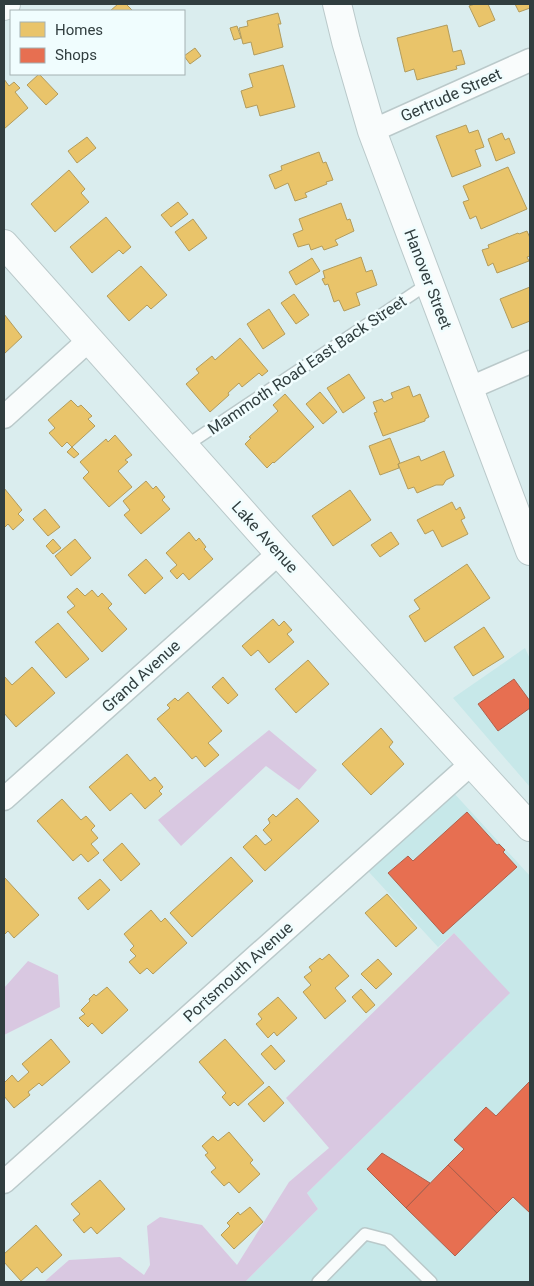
<svg xmlns="http://www.w3.org/2000/svg" width="534" height="1286" font-family="Roboto,sans-serif">
  <style>
    .built { fill: #c7e8e9 }
    .green { fill: #d9c8e1 }
    .homes { fill: #e9c46a; stroke: #b29c5d }
    .shops { fill: #e76f51; stroke: #b0604c }
    .lines { fill: none; stroke-linecap: round; stroke-linejoin: round }
    .service-casing { stroke: #bac9ca; stroke-width: 14 }
    .minor-casing { stroke: #bac9ca; stroke-width: 25 }
    .tertiary-casing { stroke: #bac9ca; stroke-width: 30 }
    .secondary-casing { stroke: #bac9ca; stroke-width: 30 }
    .service { stroke: #f9fcfc; stroke-width: 11 }
    .minor { stroke: #f9fcfc; stroke-width: 22 }
    .tertiary { stroke: #f9fcfc; stroke-width: 28 }
    .secondary { stroke: #f9fcfc; stroke-width: 28 }
    .labels { text-anchor: middle; dominant-baseline: central; stroke-width: 5; stroke-linejoin: round; paint-order: stroke }
    .street-label { font-size: 16px; fill: #313e3f; stroke: #f0fdfe }
  </style>
  <rect width="100%" height="100%" fill="#daedee"/>
  <path class="built" d="M525 648 530 659V787L453 698Z
    M441 779 530 876V1282H245L318 1209 307 1193 509 993 454 933 438 947 356 858Z"/>
  <path class="green" d="M269 730 317 770 299 790 266 766 181 846 158 820Z
    M454 933 510 993 307 1193 318 1209 245 1282H44L69 1260 120 1257 144 1275 150 1265 147 1226 160 1217 202 1225 237 1265 289 1182 329 1148 286 1098Z
    M28 961 58 975 60 1007 4 1035V988Z"/>
  <path class="homes" d="M118 4H126L133 11H110Z
    M475 4H488L495 20 479 27 469 6Z
    M515 4H530V8L519 12Z
    M278 13 281 24H278L283 47 254 55 251 42 243 44 239 28 248 26 247 21Z
    M447 25 453 52 461 50 465 64 456 66 457 69 417 80 414 69 405 72 397 38Z
    M237 26 241 38 234 40 230 28Z
    M195 48 201 56 190 64 184 56Z
    M283 65 295 107 260 116 257 105 246 108 241 91 253 87 249 74Z
    M39 74 58 94 46 105 27 85Z
    M4 79 9 86 14 82 20 88 15 92 28 108 4 129Z
    M466 125 469 133 478 130 484 147 475 150 481 166 452 177 436 136Z
    M502 133 505 140 509 138 515 153 496 161 488 139Z
    M87 137 96 148 77 163 68 151Z
    M319 152 323 163 326 162 333 180 326 182 327 184 305 193 307 197 295 201 288 183 275 189 269 175 282 170 281 166Z
    M508 167 527 209 481 229 476 216 470 219 463 202 469 200 463 186Z
    M69 170 85 189 81 193 89 202 55 232 31 204Z
    M178 202 188 214 171 227 161 215Z
    M341 203 347 220 350 219 354 231 335 240 338 245 324 250 322 246 311 250 309 244 298 247 293 234 303 230 299 219Z
    M106 217 131 247 123 254 119 250 92 273 70 247Z
    M193 219 207 238 189 251 175 232Z
    M527 231 530 238V256L527 257 529 261 497 273 493 263 488 266 482 250 489 248 488 245 518 233 519 234Z
    M361 257 366 272 372 270 377 285 356 293 360 305 344 311 339 300 334 302 328 284 325 285 322 279 325 278 323 271Z
    M312 258 320 271 296 285 289 272Z
    M141 266 167 295 151 309 147 305 129 321 107 296Z
    M530 287V321L512 328 500 299Z
    M294 294 309 315 296 324 281 303Z
    M269 309 285 334 263 349 247 324Z
    M4 314 22 337 4 354Z
    M240 338 268 371 262 376 259 373 242 387 239 383 228 393 229 395 210 412 186 384 199 373 196 369 212 356 215 360Z
    M349 374 365 398 343 413 327 388Z
    M409 386 413 397 420 394 429 417 425 419V421L383 436 374 413 377 412 373 402 382 399 384 402 393 398 391 393Z
    M320 392 337 412 323 424 306 404Z
    M285 394 314 427 274 463 273 462 267 468 245 444 251 438 249 437 278 411 273 405Z
    M71 400 78 407 81 405 92 416 88 419 95 426 72 447 67 442 62 447 49 433 55 428 48 420Z
    M115 435 132 455 125 460 128 462 118 471 132 487 109 507 83 478 89 472 80 462 106 439 108 442Z
    M390 438 400 463 398 464 399 468 380 475 369 446Z
    M72 447 79 454 74 458 67 452Z
    M444 451 454 476 446 480 443 485H436L417 493 414 487 408 489 398 464 419 456 421 461Z
    M146 481 153 489 156 486 165 497 162 500 170 509 141 534 124 515 130 510 123 501Z
    M4 488 22 510 18 514 24 520 13 530 8 524 4 528Z
    M350 490 371 520 333 546 312 516Z
    M452 502 456 510 460 507 465 518 461 520 468 534 442 547 433 530 425 534 417 520Z
    M45 509 60 527 48 536 33 519Z
    M189 532 196 541 199 538 206 547 204 549 213 559 189 580 183 573 177 579 170 571 177 565 166 553Z
    M391 532 399 544 380 557 371 545Z
    M53 539 61 548 53 554 46 546Z
    M75 539 91 558 71 576 55 556Z
    M146 559 163 578 145 594 128 575Z
    M467 564 490 598 425 642 409 616 420 609 414 600Z
    M77 588 85 596 92 590 98 597 102 593 112 604 108 608 127 629 102 652 67 612 75 606 67 597Z
    M273 619 279 626 284 621 292 630 287 634 294 642 269 663 258 650 251 656 242 646Z
    M58 623 89 659 66 678 35 642Z
    M484 627 504 657 473 676 454 647Z
    M308 660 329 684 296 713 275 689Z
    M32 667 55 693 16 727 4 713V676L12 685Z
    M223 677 238 695 228 704 212 687Z
    M188 692 222 731 208 743 219 755 205 767 196 756 192 759 157 719 170 708 167 705 175 698 178 701Z
    M381 728 393 742 389 747 404 764 371 795 342 764Z
    M127 754 150 781 155 777 163 787 159 791 162 794 145 809 131 793 110 811 89 787Z
    M297 798 319 821 265 871 243 847 256 835 265 845 272 840 263 830 270 823 268 819 273 814 276 817Z
    M62 799 81 820 86 816 95 826 91 830 98 838 91 844 99 853 88 862 81 854 73 861 37 821Z
    M122 843 140 864 121 881 103 860Z
    M231 857 253 881 192 937 170 913Z
    M4 877 39 915 14 938 8 931 4 935Z
    M100 879 110 890 88 910 78 898Z
    M387 894 417 928 396 947 365 913Z
    M151 910 161 922 165 918 187 943 153 974 147 968 140 974 129 962 136 956 130 950 134 946 124 934Z
    M329 954 349 976 335 988 346 1001 325 1019 303 992 311 985 304 977 312 971 309 967 320 958 322 960Z
    M378 959 392 974 376 989 361 974Z
    M107 987 128 1010 102 1034 92 1023 88 1027 79 1018 85 1014 81 1010 90 1001 89 999 94 994 96 996Z
    M361 989 375 1005 366 1013 352 997Z
    M278 997 297 1018 277 1036 274 1032 268 1038 256 1024 262 1019 258 1014Z
    M51 1039 70 1062 42 1086 39 1083 28 1092 30 1095 14 1108 4 1096V1083L12 1075 18 1082 29 1072 22 1064Z
    M225 1039 264 1083 238 1106 234 1102 230 1106 222 1097 226 1093 199 1062Z
    M271 1045 285 1061 275 1070 261 1054Z
    M269 1086 284 1103 264 1122 248 1104Z
    M229 1132 253 1160 250 1163 260 1174 239 1193 229 1182 224 1186 211 1172 216 1168 205 1155 208 1153 202 1146 213 1136 218 1141Z
    M100 1180 125 1209 97 1234 91 1227 84 1233 73 1220 80 1214 71 1204Z
    M250 1207 263 1222 234 1249 221 1235 230 1226 227 1223 238 1212 240 1215Z
    M36 1225 62 1255 42 1273 37 1267 21 1281 4 1262V1254Z"/>
  <path class="shops" d="M514 679 530 701V708L498 731 478 704Z
    M467 812 497 845 499 844 505 850 503 852 517 867 443 934 388 873 408 856 413 861Z
    M530 1081V1213L513 1197 497 1213 448 1165 464 1149 454 1140 486 1107 496 1116Z
    M382 1153 430 1183 406 1208 367 1169Z
    M448 1165 497 1213 455 1256 406 1208Z"/>
  <g class="lines">
    <defs>
      <path id="service" d="M184 447 429 283
        M318 1282 365 1234 388 1240 431 1282"/>
      <path id="minor" d="M372 131 530 60
        M470 388 530 362
        M4 417 89 340
        M4 799 279 553
        M4 1182 472 763"/>
      <path id="tertiary" d="M4 244 279 553 530 827"/>
      <path id="secondary" d="M337 4 346 41 372 131 530 551
        M4 6 6 4"/>
    </defs>
    <use href="#service" class="service-casing"/>
    <use href="#minor" class="minor-casing"/>
    <use href="#tertiary" class="tertiary-casing"/>
    <use href="#secondary" class="secondary-casing"/>
    <use href="#service" class="service"/>
    <use href="#minor" class="minor"/>
    <use href="#tertiary" class="tertiary"/>
    <use href="#secondary" class="secondary"/>
  </g>
  <g class="labels">
    <g class="street-label">
      <text transform="translate(451 95) rotate(-24)">Gertrude Street</text>
      <text transform="translate(428 279) rotate(69)">Hanover Street</text>
      <text transform="translate(307 365) rotate(-34)">Mammoth Road East Back Street</text>
      <text transform="translate(265 537) rotate(48)">Lake Avenue</text>
      <text transform="translate(141 676) rotate(-42)">Grand Avenue</text>
      <text transform="translate(238 972) rotate(-42)">Portsmouth Avenue</text>
    </g>
  </g>
  <rect width="534" height="1286" fill="none" stroke="#313e3f" stroke-width="10"/>
  <rect x="10" y="10" width="175" height="65" fill="#f0fdfe" stroke="#a4b1b2"/>
  <rect x="20" y="22" width="25" height="15" fill="#e9c46a" stroke="#a4b1b2"/>
  <text x="55" y="35" font-size="15" fill="#313e3f">Homes</text>
  <rect x="20" y="48" width="25" height="15" fill="#e76f51" stroke="#a4b1b2"/>
  <text x="55" y="60" font-size="15" fill="#313e3f">Shops</text>
</svg>
